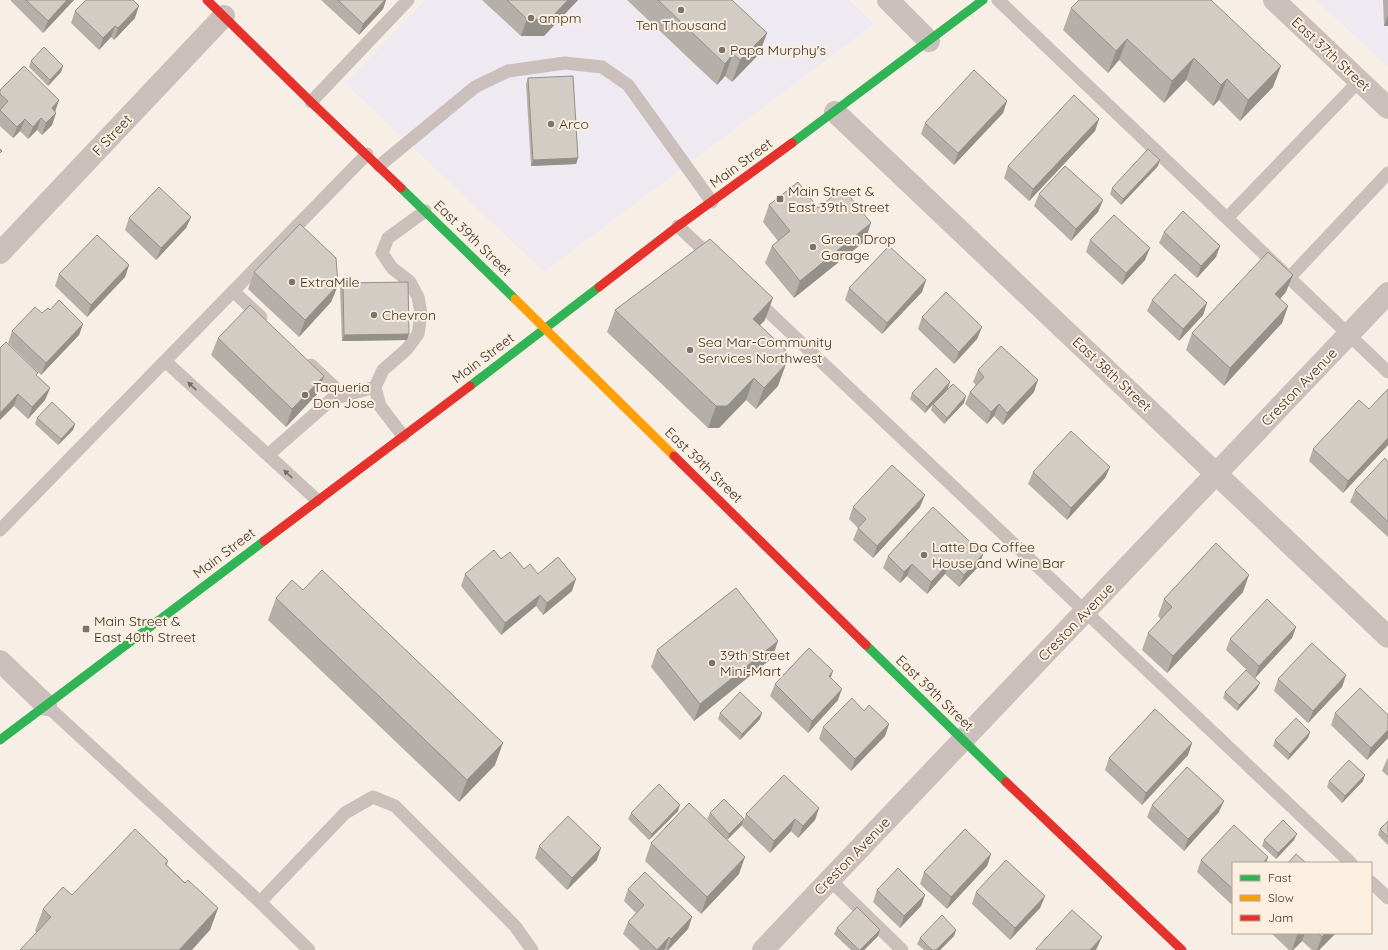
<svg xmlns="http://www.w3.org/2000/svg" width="1388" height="950" font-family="Quicksand,sans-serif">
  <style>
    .commercial { fill: #efe9f1 }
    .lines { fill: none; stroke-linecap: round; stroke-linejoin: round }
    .lane { stroke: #cbbfbc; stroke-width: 13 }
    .street { stroke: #cbbfbc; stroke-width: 22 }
    .fast { stroke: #30b455; stroke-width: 9 }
    .slow { stroke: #ff9f0a; stroke-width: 9 }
    .jam { stroke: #e5322d; stroke-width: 9 }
    .wall { fill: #b5afa9 }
    .shaded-wall { fill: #938f89 }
    .building { fill: #d2ccc4; stroke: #938f89 }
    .oneway { fill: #746c66 }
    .poi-dot { fill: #7c756d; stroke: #fdefe0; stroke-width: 1.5 }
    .labels { text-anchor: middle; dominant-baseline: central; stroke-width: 4; stroke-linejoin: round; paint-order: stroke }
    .poi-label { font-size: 14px; fill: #3a342c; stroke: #fdefe0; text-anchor: start }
    .street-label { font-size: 14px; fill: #3a342c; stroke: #fdefe0 }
  </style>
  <rect width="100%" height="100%" fill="#f7efe6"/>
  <path class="commercial" d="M425 0H849L874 24 544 272 345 83Z
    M1316 0H1388V67Z"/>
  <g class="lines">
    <path class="lane" d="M998 0 1388 372
      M311 102 408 0
      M379 166 475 87 508 71 565 63 602 67 628 85 712 202
      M1227 218 1359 81
      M678 226 712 258
      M1289 278 1388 173
      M233 291 261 317
      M755 299 1351 863
      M165 361 317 500
      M311 365 344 396
      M403 436 380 406 375 387 383 370 407 349 418 334 421 314 418 297 410 282 392 268 382 253 388 238 425 211
      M268 455 332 399 375 387
      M0 530 367 154
      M46 705 260 902 309 950
      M830 880 902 950
      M1371 882 1388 898
      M260 902 345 813 373 797 395 806 515 926 532 950"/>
    <path class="street" d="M888 0 929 41
      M1274 0 1388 108
      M835 112 1388 637
      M0 253 224 16
      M0 661 46 705
      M763 950 1388 293"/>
    <path class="fast" d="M792 143 983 0
      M401 188 515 299
      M470 386 599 287
      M866 645 1006 782
      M0 740 264 541"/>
    <path class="slow" d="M515 299 674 456"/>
    <path class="jam" d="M207 0 311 102 401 188
      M599 287 678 226 792 143
      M674 456 866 645
      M264 541 470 386
      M1006 782 1182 950"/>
  </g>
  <path class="wall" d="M11 0H74L43 33 11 1Z
    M321 0H386L383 9 359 35Z
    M482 0H578L544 36H521Z
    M627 0H732L767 33 759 54 732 82 725 76 717 85Z
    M1383 0H1388V26H1384Z
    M1071 8 1273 87 1240 121 1219 100 1213 106 1186 80 1164 103 1119 60 1108 73 1063 30Z
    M75 11 135 18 114 40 111 37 99 50 71 23Z
    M31 61 63 66 61 72 48 86 29 67Z
    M528 78 578 158 576 164 531 166 526 84Z
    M0 90 59 100 55 111 56 113 52 125 42 135 37 130 28 139 20 131 13 138 0 126Z
    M1007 101 1003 113 954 165 921 134 925 123Z
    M1099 119 1095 131 1029 201 1004 178 1008 166Z
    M1158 166 1121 205 1110 194 1112 188Z
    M1039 194 1103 200 1098 212 1071 241 1034 206Z
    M769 205 818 208 865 241 794 298 765 263 772 246 778 241 763 222Z
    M191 217 186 228 156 260 125 230 129 218Z
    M1164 232 1220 246 1216 257 1197 278 1159 243Z
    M1090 240 1145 260 1122 285 1086 252Z
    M129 265 125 277 87 317 55 286 59 274Z
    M254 272 338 285 331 302 299 337 248 289Z
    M926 280 922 292 882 334 845 300 849 288Z
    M343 283 407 340 342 341 340 289Z
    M1286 292 1280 299 1288 306 1282 323 1224 386 1186 350 1192 333Z
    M1152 300 1207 303 1203 315 1179 341 1147 311Z
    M50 310 83 324 79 335 41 375 8 343 12 331 42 313Z
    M615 310 765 320 760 325 778 386 756 409 746 400 719 428H708L607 332Z
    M922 317 982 327 977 339 954 364 918 329Z
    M218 338 324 376 318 393 286 427 211 355Z
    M0 348 37 376 50 388 45 400 28 419 14 406Z
    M978 370 1034 392 1003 425 994 416 987 424 965 404 970 392 976 385 973 382Z
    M948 388 925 413 910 399 912 393Z
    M1388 389V445L1343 493 1309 461 1313 449 1369 409Z
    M964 403 944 424 931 410 933 404Z
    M37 418 75 424 73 430 58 445 35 424Z
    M1388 462V537L1350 502 1355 490Z
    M1110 467 1105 478 1067 520 1028 484 1033 472Z
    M853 507H920L873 558 853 540 858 528 849 519Z
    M983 554 979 566 959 587 945 574 927 594 907 576 900 583 883 568 888 556Z
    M501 559 524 569 538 574 572 591 543 615 536 606 501 635 461 586 465 574Z
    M1243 592 1167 673 1142 650 1148 633 1161 619 1158 616 1164 599Z
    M276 598 495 765 459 802 268 620Z
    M1296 627 1292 638 1255 678 1226 650 1230 639Z
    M778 641 772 658 694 721 651 667 657 650Z
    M1346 675 1342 687 1308 723 1274 691 1278 679Z
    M775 684 838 700 808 733 770 696Z
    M1257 689 1237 711 1223 698 1225 692Z
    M864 711 889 724 885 736 851 771 819 739 823 727Z
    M720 713 760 719 740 740 718 719Z
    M1335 713 1388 715V738L1367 760 1331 725Z
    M1308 738 1288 760 1273 746 1275 740Z
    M1192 743 1188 755 1142 805 1105 770 1109 758Z
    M1388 758V776L1382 771 1387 759Z
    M1329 781H1363L1342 803 1327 787Z
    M1152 805 1219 812 1184 851 1147 817Z
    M819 808 815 820 798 838 791 831 770 853 742 826 746 814Z
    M678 811 649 840 628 819 631 813Z
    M710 813 744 819 742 825 727 839 739 874 701 914 645 861 651 843 721 834 707 819Z
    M1388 821V845L1378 835 1380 829Z
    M1264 840H1294L1276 859 1262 846Z
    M539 846 597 860 567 890 535 858Z
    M991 854 987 866 947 909 920 884 924 872Z
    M1268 857 1266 863H1233V902L1231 904 1197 872 1201 860Z
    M168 861 167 865 185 883 218 908 210 930 37 933 35 931 43 909 72 895Z
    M628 889 692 917 688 929 668 950H666L665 949 664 950H640L623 934 628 922 636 913 624 901Z
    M877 890 925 895 921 906 900 928 873 902Z
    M976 892 1045 896 1040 908 1010 940 972 904Z
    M837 928 878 936 864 950H851L834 934Z
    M956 930 954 936 940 950H924L917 944 920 938Z
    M1271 933H1336L1319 950H1312L1302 941 1293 950H1289Z"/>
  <path class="shaded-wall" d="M67 0H74L43 33 48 21Z
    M385 0H386L383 9 359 35 363 24Z
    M568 0H578L544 36H521L527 19Z
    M139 6 135 18 114 40 118 28Z
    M1388 15V26H1384Z
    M115 26 111 37 99 50 103 38Z
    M767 33 759 54 732 82 740 60Z
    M1127 39 1119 60 1108 73 1116 51Z
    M733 54 725 76 717 85 725 64Z
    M1194 58 1186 80 1164 103 1172 81Z
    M63 66 61 72 48 86 50 80Z
    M1281 66 1273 87 1240 121 1248 100Z
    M1227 79 1219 100 1213 106 1221 85Z
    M59 100 55 112 52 108Z
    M1007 101 1003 113 954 165 958 153Z
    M56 113 52 125 42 135 46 123Z
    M41 118 37 130 28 139 33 127Z
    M25 119 20 131 13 138 17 127Z
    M1099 119 1095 131 1029 201 1033 189Z
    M578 158 576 164 531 166 533 160Z
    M1160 160 1158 166 1121 205 1123 199Z
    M1103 200 1098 212 1071 241 1076 229Z
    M191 217 186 228 156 260 161 248Z
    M871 223 865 241 794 298 800 281Z
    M1220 246 1216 257 1197 278 1201 266Z
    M1150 248 1145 260 1122 285 1126 273Z
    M129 265 125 277 87 317 91 305Z
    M1293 275 1286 292 1269 311 1275 294Z
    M926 280 922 292 882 334 887 323Z
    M338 285 331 302 299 337 305 320Z
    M773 298 765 320 745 341 753 319Z
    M1207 303 1203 315 1179 341 1183 329Z
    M1288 306 1282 323 1224 386 1230 368Z
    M83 324 79 335 41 375 46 363Z
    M982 327 977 339 954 364 959 352Z
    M409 334 407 340 342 341 344 335Z
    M786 364 778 386 756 409 764 388Z
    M324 376 318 393 286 427 292 409Z
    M754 378 746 400 719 428H708L716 406Z
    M1038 380 1034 392 1003 425 1007 413Z
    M950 382 948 388 925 413 927 407Z
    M50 388 45 400 28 419 32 407Z
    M18 394 14 406 0 420V413Z
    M966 396 964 403 944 424 947 418Z
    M999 404 994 416 987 424 991 412Z
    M75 424 73 430 58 445 61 439Z
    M1388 438V445L1343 493 1348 481Z
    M1110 467 1105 478 1067 520 1071 508Z
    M925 495 920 507 873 558 877 546Z
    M983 554 979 566 959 587 964 575Z
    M950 562 945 574 927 594 931 582Z
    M912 564 907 576 900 583 904 572Z
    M1249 575 1243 592 1167 673 1173 656Z
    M576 579 572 591 543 615 547 603Z
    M540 595 536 606 501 635 505 623Z
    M1296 627 1292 638 1255 678 1259 666Z
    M778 641 772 658 694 721 700 704Z
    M833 671 829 683V676Z
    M1346 675 1342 687 1308 723 1313 711Z
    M1260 683 1257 689 1237 711 1239 705Z
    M842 689 838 700 808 733 812 721Z
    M762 713 760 719 740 740 742 734Z
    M889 724 885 736 851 771 855 759Z
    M1388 730V738L1367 760 1371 748Z
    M1310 732 1308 738 1288 760 1290 754Z
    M503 743 495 765 459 802 467 780Z
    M1192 743 1188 755 1142 805 1146 793Z
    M1365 775 1363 781 1342 803 1345 796Z
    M1224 801 1219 812 1184 851 1188 839Z
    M680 805 678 811 649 840 652 834Z
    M819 808 815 820 798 838 803 826Z
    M744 819 742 825 727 840 729 834Z
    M795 819 791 831 770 853 774 841Z
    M1297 834 1294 840 1276 859 1278 853Z
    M601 848 597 860 567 890 572 878Z
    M991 854 987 866 947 909 951 897Z
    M745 857 739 874 701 914 707 897Z
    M1268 857 1266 863H1263Z
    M925 895 921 906 900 928 904 916Z
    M1045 896 1040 908 1010 940 1015 928Z
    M218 908 210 930 192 950H179Z
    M692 917 688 929 668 950H667L671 939Z
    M880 930 878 936 864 950H860Z
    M956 930 954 936 940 950H936Z
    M1299 933H1305L1302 941 1293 950H1292L1297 935Z
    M1325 933H1336L1319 950H1317L1322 937Z
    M669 937 665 949 664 950H657Z
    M1102 937 1096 950H1090Z"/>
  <path class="building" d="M26 0H67L48 21Z
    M86 0H133L139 6 118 28 115 26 103 38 75 11Z
    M338 0H385L363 24Z
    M507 0H568L550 19H527Z
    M658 0H732L767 33 740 60 733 54 725 64Z
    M1079 0H1211L1281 66 1248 100 1227 79 1221 85 1194 58 1172 81 1127 39 1116 51 1071 8Z
    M44 47 63 66 50 80 31 61Z
    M24 66 59 100 52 108 56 113 46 123 41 118 33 127 25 119 17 127 0 110 8 101 0 94V90Z
    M974 70 1007 101 958 153 925 123Z
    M573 76 578 158 533 160 528 78Z
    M1074 95 1099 119 1033 189 1008 166Z
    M0 149 2 151 0 153Z
    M1148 149 1160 160 1123 199 1112 188Z
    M1065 166 1103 200 1076 229 1039 194Z
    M798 182 818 208 843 188 871 223 800 281 772 246 790 231 769 205Z
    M159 187 191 217 161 248 129 218Z
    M1183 211 1220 246 1201 266 1164 232Z
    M1114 215 1150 248 1126 273 1090 240Z
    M300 224 336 258 338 285 305 320 254 272Z
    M97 235 129 265 91 305 59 274Z
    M710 239 773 298 753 319 785 349 786 364 764 388 754 378 727 406H716L615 310Z
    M889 246 926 280 887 323 849 288Z
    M1268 252 1293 275 1275 294 1288 306 1230 368 1192 333Z
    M1175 274 1207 303 1183 329 1152 300Z
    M408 282 409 334 344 335 343 283Z
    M946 292 982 327 959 352 922 317Z
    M59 300 83 324 46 363 12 331 35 307 42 313 48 308 50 310Z
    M250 305 324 376 292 409 218 338Z
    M6 342 38 373 36 375 50 388 32 407 18 394 0 413V348Z
    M1001 346 1038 380 1007 413 999 404 991 412 970 392 984 377 978 370Z
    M936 368 950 382 927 407 912 393Z
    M953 384 966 396 947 418 933 404Z
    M1388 389V438L1348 481 1313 449 1359 400 1369 409Z
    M52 402 75 424 61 439 37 418Z
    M1071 431 1110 467 1071 508 1033 472Z
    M1385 458 1388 462V522L1355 490Z
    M892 465 925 495 877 546 858 528 866 519 853 507Z
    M933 507 983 554 964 575 950 562 931 582 912 564 904 572 888 556Z
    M1216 543 1249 575 1173 656 1148 633 1172 607 1164 599Z
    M494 550 501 559 510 552 524 569 530 564 538 574 558 557 576 579 547 603 540 595 505 623 465 574Z
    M322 570 503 743 467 780 276 598 292 580 303 590Z
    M736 588 778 641 700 704 657 650Z
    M1267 599 1296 627 1259 666 1230 639Z
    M1312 643 1346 675 1313 711 1278 679Z
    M809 648 833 671 829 676 842 689 812 721 775 684Z
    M1246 670 1260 683 1239 705 1225 692Z
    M1360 688 1388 715V730L1371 748 1335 713Z
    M740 692 762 713 742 734 720 713Z
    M852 698 864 711 869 705 889 724 855 759 823 727Z
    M1155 709 1192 743 1146 793 1109 758Z
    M1296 718 1310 732 1290 754 1275 740Z
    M1349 760 1365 775 1345 796 1329 781Z
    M1187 767 1224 801 1188 839 1152 805Z
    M784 775 819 808 803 826 795 819 774 841 746 814Z
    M659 784 680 805 652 834 631 813Z
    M724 799 744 819 729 834 710 813Z
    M689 803 745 857 707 897 651 843Z
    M568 816 601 848 572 878 539 846Z
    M1283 820 1297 834 1278 853 1264 840Z
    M1388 821V837L1380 829Z
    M1234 825 1268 857 1263 863H1233V889L1201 860Z
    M135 829 168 861 165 864 185 883 188 880 218 908 179 950H20L51 917 43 909 63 887 72 895Z
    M965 829 991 854 951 897 924 872Z
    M1296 854 1306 863H1288Z
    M1006 860 1045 896 1015 928 976 892Z
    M898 868 925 895 904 916 877 890Z
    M645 872 692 917 671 939 669 937 657 950 628 922 644 905 628 889Z
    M857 907 880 930 860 950H859L837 928Z
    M1072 910 1102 937 1090 950H1037L1036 949Z
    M942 915 956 930 936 950H932L920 938Z
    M1318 933H1325L1322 937Z"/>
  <defs><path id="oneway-solid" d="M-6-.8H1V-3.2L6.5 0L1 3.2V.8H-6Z"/></defs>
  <g class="oneway">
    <use href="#oneway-solid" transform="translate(192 386) rotate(-137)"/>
    <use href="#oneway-solid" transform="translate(288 474) rotate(-137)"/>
  </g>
  <g class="poi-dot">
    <circle cx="681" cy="10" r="4"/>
    <circle cx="531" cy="18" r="4"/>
    <circle cx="722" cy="50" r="4"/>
    <circle cx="551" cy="124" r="4"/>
    <rect x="776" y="195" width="8" height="8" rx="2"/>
    <circle cx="813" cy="247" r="4"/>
    <circle cx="292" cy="282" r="4"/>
    <circle cx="374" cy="315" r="4"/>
    <circle cx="690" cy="350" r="4"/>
    <circle cx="305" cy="395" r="4"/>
    <circle cx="924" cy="555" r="4"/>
    <rect x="82" y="625" width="8" height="8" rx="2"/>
    <circle cx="712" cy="663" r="4"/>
  </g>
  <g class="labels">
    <g class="poi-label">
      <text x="539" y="18">ampm</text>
      <text x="681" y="25" text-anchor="middle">Ten Thousand</text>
      <text x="730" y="50">Papa Murphy's</text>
      <text x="559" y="124">Arco</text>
      <text x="788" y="191">Main Street &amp;<tspan x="788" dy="16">East 39th Street</tspan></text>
      <text x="821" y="239">Green Drop<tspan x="821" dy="16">Garage</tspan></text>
      <text x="300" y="282">ExtraMile</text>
      <text x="382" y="315">Chevron</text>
      <text x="698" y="342">Sea Mar-Community<tspan x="698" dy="16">Services Northwest</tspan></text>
      <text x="313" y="387">Taqueria<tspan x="313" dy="16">Don Jose</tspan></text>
      <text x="932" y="547">Latte Da Coffee<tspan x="932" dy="16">House and Wine Bar</tspan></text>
      <text x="94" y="621">Main Street &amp;<tspan x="94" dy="16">East 40th Street</tspan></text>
      <text x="720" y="655">39th Street<tspan x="720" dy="16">Mini-Mart</tspan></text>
    </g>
    <g class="street-label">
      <text transform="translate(1331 54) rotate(43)">East 37th Street</text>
      <text transform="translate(112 135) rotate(-47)">F Street</text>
      <text transform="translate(741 163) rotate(-36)">Main Street</text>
      <text transform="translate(473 238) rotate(44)">East 39th Street</text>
      <text transform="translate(483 358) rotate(-37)">Main Street</text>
      <text transform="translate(1112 374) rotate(43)">East 38th Street</text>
      <text transform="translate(1299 387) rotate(-46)">Creston Avenue</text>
      <text transform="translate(704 465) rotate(44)">East 39th Street</text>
      <text transform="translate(224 553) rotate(-37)">Main Street</text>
      <text transform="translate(1076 622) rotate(-46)">Creston Avenue</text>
      <text transform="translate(935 693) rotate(44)">East 39th Street</text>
      <text transform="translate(852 856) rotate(-46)">Creston Avenue</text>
    </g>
  </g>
  <rect x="1232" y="862" width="140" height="72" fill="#fdefe0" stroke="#afa498"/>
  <rect x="1240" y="875" width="20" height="6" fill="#30b455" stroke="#afa498"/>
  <text x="1268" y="882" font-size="12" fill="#3a342c">Fast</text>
  <rect x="1240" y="895" width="20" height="6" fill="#ff9f0a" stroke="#afa498"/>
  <text x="1268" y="902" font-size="12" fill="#3a342c">Slow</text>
  <rect x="1240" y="915" width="20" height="6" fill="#e5322d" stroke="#afa498"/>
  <text x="1268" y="922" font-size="12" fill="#3a342c">Jam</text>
</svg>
